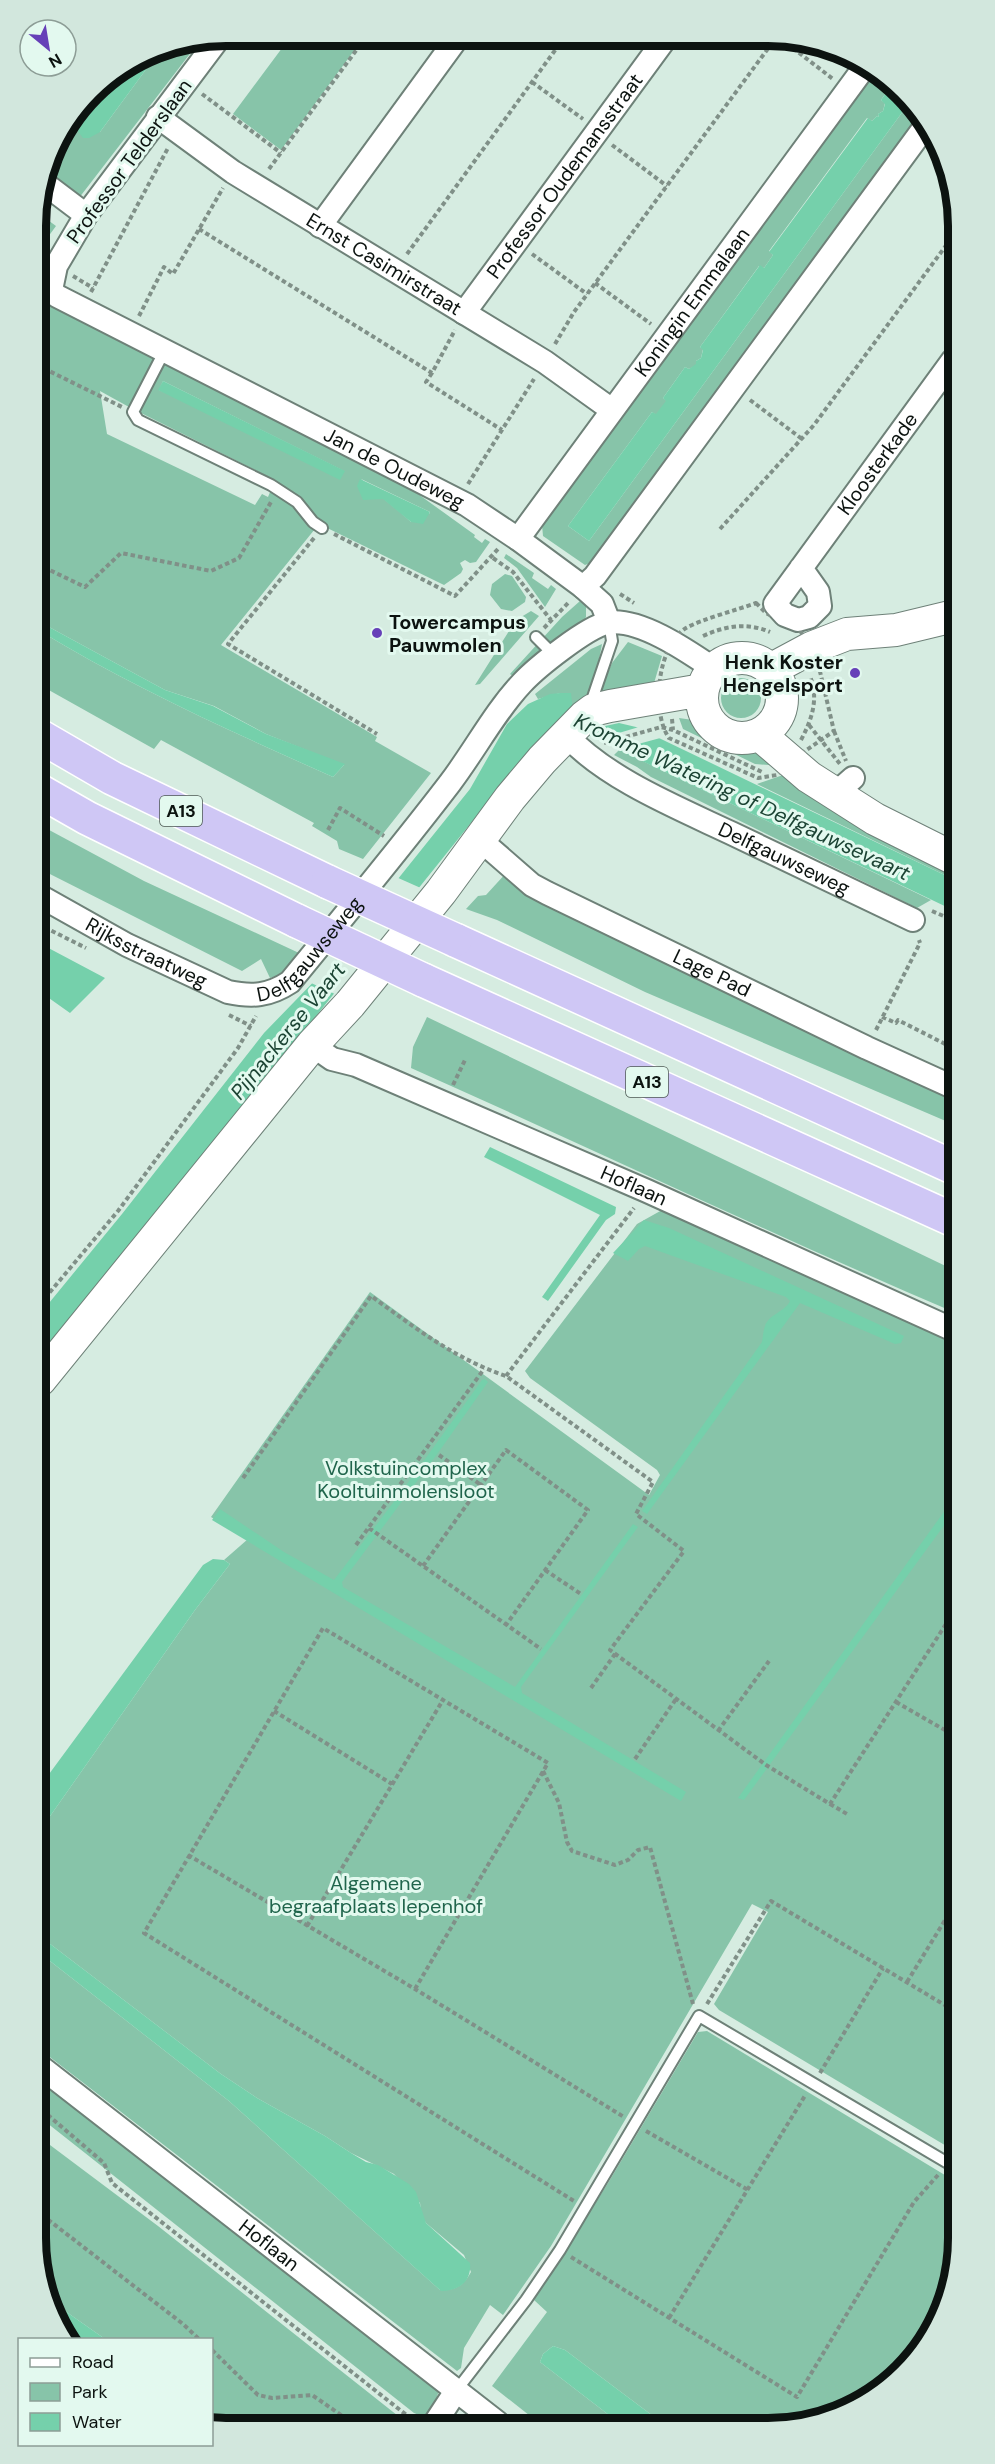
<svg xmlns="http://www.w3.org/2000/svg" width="995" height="2464" font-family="'DM Sans',sans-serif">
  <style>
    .green { fill: #87c4a9; fill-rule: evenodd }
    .water { fill: #75d0ab }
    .pier { fill: #d6ece1 }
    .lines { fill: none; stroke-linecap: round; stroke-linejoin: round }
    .lane-casing { stroke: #6e8178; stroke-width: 14 }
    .street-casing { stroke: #6e8178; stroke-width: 26 }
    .secondary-casing { stroke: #6e8178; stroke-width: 34 }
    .highway-casing { stroke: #fff; stroke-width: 36 }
    .path { stroke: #809088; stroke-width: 4; stroke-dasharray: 4.5 3; stroke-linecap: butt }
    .lane { stroke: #fff; stroke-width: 10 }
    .street { stroke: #fff; stroke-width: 22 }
    .secondary { stroke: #fff; stroke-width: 32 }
    .highway { stroke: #cfc7f5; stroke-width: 33 }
    .highway-bridge-casing { stroke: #fff; stroke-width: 36; stroke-linecap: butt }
    .highway-bridge { stroke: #cfc7f5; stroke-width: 33 }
    .poi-dot { fill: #6640b8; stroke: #e3f9ef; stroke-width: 2 }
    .labels { text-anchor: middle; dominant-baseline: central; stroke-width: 6; stroke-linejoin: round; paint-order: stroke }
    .shield { fill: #e3f9ef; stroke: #4c5853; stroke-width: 1.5 }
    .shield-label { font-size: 18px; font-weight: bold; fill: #0c1310 }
    .street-label { font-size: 20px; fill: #0c1310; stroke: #e3f9ef }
    .poi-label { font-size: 20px; font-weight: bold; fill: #0c1310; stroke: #e3f9ef; text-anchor: start }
    .park-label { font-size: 20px; fill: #20654c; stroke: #e3f9ef }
    .water-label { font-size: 21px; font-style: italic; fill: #1c4434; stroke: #e3f9ef }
    .rim { fill: none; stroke: #0c1310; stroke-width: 8 }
  </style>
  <rect width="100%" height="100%" fill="#d6ece1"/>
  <path class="green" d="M291 36 364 37 281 150 233 114Z
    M199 42 79 198 47 174 56 142 101 84 112 77 80 120 100 132 161 49Z
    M875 72 892 84 881 100 885 103 883 111 878 114 879 117 877 116 872 121 867 118 769 251 773 255 764 268 759 266 700 347 703 349 701 358 696 361 697 365 689 369 685 367 663 398 667 401 656 415 652 412 568 526 589 541 909 103 919 119 593 562 585 565 543 536 542 525Z
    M37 212 56 226 37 252 36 214Z
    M37 288 51 301 157 354 129 407 100 391 107 434 255 505 262 494 268 497 275 480 139 412 163 363 400 481 475 535 474 537 482 543 485 539 490 542 476 562 470 563 465 560 460 563 463 569 461 573 444 585 319 524 221 645 377 737 375 741 431 773 363 859 339 849 337 841 312 826 314 823 161 740 154 749 38 684V630C132 687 232 732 333 777L344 765 266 734 214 706 165 690 38 621ZM163 381 344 471 159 390ZM361 479 430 512V513L411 522C394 506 377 495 361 479Z
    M506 554 534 573 532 578 548 589 551 585 556 589 545 607 517 568 504 558Z
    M505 574 512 576 526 597 525 602 512 611 501 609 490 595 492 584Z
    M580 601 586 606V617L581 625 514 677 510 674 562 617Z
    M531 611 539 616 480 684 475 685 509 631 503 628Z
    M628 642 662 656 652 690 598 696 612 663Z
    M602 644C598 668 592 692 575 711L560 693 538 699 535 694 591 649Z
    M721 698a20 20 0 1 1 40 0a20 20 0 1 1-40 0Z
    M679 718 693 720 710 736 724 743 752 747 777 760 769 765 755 764 683 729Z
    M619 750 622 751 931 900 917 908 651 777 637 767 614 755Z
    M786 774 955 871V880L757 784Z
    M38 824 144 881 299 953 279 975 270 978 261 959 242 971 38 868Z
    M507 872 955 1097V1125L645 992 497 920 466 909 478 896 486 895Z
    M427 1017 956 1271V1313C773 1235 593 1149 411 1068L413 1047Z
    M662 1210 956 1341 958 2153 719 2010 714 2004 768 1912 752 1904 551 2246 503 2315 490 2305 464 2348 461 2368 457 2371 42 2051 41 1954 229 2101 440 2290C456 2291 464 2285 471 2272L464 2255 426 2223 422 2216 420 2203 394 2174 351 2153 325 2136 257 2098 221 2074 41 1937V1829L195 1610 230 1564 224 1560 248 1539 211 1517 370 1292 649 1495 660 1475 657 1470 530 1378 525 1371 637 1224Z
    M707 2031 958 2183 959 2249 945 2310 912 2363 864 2402 817 2422H661L565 2350 553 2346 543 2354 540 2362 618 2422 539 2423 492 2386 547 2312 534 2300 608 2183 698 2032Z
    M42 2076 441 2385 434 2405 424 2417 414 2413 42 2119Z
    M42 2139 158 2226 407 2423 224 2424 212 2416V2340L105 2339 48 2299 42 2286Z"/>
  <path class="water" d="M161 49 100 132 89 138H83L77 130 80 120 112 77 154 50Z
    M892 84 903 92 909 103 589 541 568 526 652 412 656 414 666 401 663 398 685 367 689 369 696 364V361L701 358 703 350 700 347 760 265 764 268 773 255 769 252 868 118 872 121 877 116 879 117 878 114 883 111 885 104 881 100Z
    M163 381 345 471 340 480 158 390Z
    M360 479 430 512 423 524 411 522 383 499 363 500 357 486Z
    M38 621 165 690 213 706 266 734 345 764 333 777C232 732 132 687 38 630Z
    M560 693H571L573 711 605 726 619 723 636 727 955 880V911L563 723 535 743 272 1071 40 1356V1314L122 1214 264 1033 325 970 470 789 507 724 528 704 550 694Z
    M39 943 105 978 70 1013 39 991Z
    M490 1147 616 1207 615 1214 606 1220 548 1301 542 1297 600 1215 484 1157Z
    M644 1220 669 1228 904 1336 901 1343 895 1344 800 1303 647 1514 642 1511 762 1342C763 1337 763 1331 765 1326 769 1314 785 1312 790 1301L786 1297 645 1246 639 1249 628 1261 613 1253Z
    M485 1379 488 1382 438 1453 342 1582 343 1587 515 1687 633 1524 638 1527 521 1687 522 1693 686 1792 681 1801 212 1520 220 1509 284 1552 334 1580 399 1495 482 1380Z
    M956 1495V1509L744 1800 738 1798Z
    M213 1559 224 1560 230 1564 195 1610 41 1829V1785L203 1565Z
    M41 1937 221 2074 257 2098 325 2136 351 2153 366 2162 378 2165 409 2184 416 2192 426 2223 470 2263C472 2282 458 2291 441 2291L229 2101 41 1954Z
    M48 2299 105 2339 66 2338Z
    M553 2346 565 2350 661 2422H618L540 2362 543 2354Z"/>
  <path class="pier" d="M639 727H644L664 737 616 750 595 740Z
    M396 877 423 889 337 995 309 982Z"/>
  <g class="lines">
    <defs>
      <path id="lane" d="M165 350 133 412 138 420 271 485 297 502 313 522 322 528
        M536 637 555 656
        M593 706V697L612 641 609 622
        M456 2391 526 2300 560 2250 699 2016 958 2169"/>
      <g id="street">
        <path id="s1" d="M219 38 86 215 56 266 51 290 57 296 467 505 518 539 583 587 602 604 609 622"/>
        <path id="s2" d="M158 117 233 172 545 362 612 410"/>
        <path d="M45 184 86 215"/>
        <path d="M320 226 458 37"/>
        <path id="s3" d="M464 313 665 39"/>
        <path id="s4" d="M518 539 866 65"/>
        <path id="s5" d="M801 568 818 592 820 606 809 617 798 620 785 615 775 604 953 360"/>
        <path d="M583 587 595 576 924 128"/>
        <path id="s6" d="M566 735C607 779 676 807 731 833 792 862 852 891 913 920"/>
        <path d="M836 793 853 778"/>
        <path id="s7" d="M478 838 532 885 547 893 867 1048 955 1088"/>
        <path id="s8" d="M38 895 127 945 228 992C252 997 269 996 290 982 344 916 398 851 450 783 475 750 494 713 522 683 537 667 587 627 607 623 639 617 689 652 714 669"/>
        <path id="s9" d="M312 1045 332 1059 356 1065 647 1191 956 1331"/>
        <path id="s10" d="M42 2068 498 2423"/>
        <path d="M435 2423 456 2391"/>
      </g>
      <path id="secondary" d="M702 698a40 40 0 1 1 80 0a40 40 0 1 1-80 0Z
        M770 670 811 648 847 634 896 630 954 616
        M760 735 809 777 875 819 955 859
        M40 1380 312 1045 350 1004 441 892 510 798 542 760 585 716 593 710 610 706 702 690"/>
      <path id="highway" d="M38 735 112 778 328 882
        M38 790 87 818 297 921
        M455 940 955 1168
        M423 980 956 1221"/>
    </defs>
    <use href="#lane" class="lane-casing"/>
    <use href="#street" class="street-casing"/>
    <use href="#secondary" class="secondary-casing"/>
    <use href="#highway" class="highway-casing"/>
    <path class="path" d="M781 39 833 79
      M532 82 583 119
      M202 94 281 153
      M612 145 667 186
      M930 150 942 159
      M269 169 366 37
      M199 229 432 373 455 330
      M407 254 564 38
      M532 254 587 294
      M73 276 93 288
      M595 283 651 324
      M91 292 168 148
      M139 316 164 267 173 274 223 188
      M555 344 574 312 775 39
      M37 365 122 407
      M432 373 426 382 502 430
      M750 400 802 439
      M468 484 534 379
      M720 529 814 425 953 236
      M334 534 455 596 498 549
      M314 538 228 644 377 734
      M493 558 513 572 551 620
      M37 564 85 587 121 553 211 571 239 558 271 502
      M620 594 634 603
      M756 603 766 613 799 629 811 648 818 663 834 731 805 751 777 775 758 778 669 738C651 712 657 646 686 628 702 619 737 610 756 603Z
      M544 628 570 601
      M703 636C725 626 747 622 770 632
      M672 719 673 730
      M809 725 840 764
      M834 731 846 761
      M801 740C812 719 819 699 810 676
      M604 743 661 727 673 730 762 772
      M328 830 340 808 384 836
      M932 911 955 921
      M38 924 86 948
      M229 1015 251 1026
      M882 1017 896 1023 898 1020 955 1049
      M876 1030 920 943 919 940
      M453 1085 466 1058
      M40 1304 118 1211 238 1048 256 1016
      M506 1376 634 1208
      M439 1455 481 1485
      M243 1478 371 1296C414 1327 455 1359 506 1376L653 1482 636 1514 684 1551 610 1650 766 1765 830 1804 957 1607
      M369 1528 541 1649
      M356 1545 484 1369
      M423 1566 506 1450 588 1510 506 1625
      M545 1570 581 1594
      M591 1688 615 1654
      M896 1702 957 1737
      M274 1711 392 1784
      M718 1731 769 1661
      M635 1759 676 1699
      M543 1771 559 1803 567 1842 572 1851 615 1865 628 1860 638 1850 650 1847 693 2004
      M830 1804 847 1814
      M188 1855 415 1989 624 2117
      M307 1926 443 1700
      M907 1982 958 1899
      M415 1989 548 1763 323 1628 144 1933 574 2201
      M707 2004 771 1901 958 2013
      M820 2073 883 1968
      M42 2110 104 2163 112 2183 414 2421
      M646 2131 748 2190
      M42 2215 183 2324 200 2340
      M571 2257 797 2397 914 2202 938 2175
      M669 2318 806 2094
      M212 2350 258 2395 272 2398 312 2395 354 2424"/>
    <use href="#lane" class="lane"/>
    <use href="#street" class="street"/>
    <use href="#secondary" class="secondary"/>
    <use href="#highway" class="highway"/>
    <defs>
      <path id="highway-bridge" d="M328 882 455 940
        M297 921 423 980"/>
    </defs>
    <use href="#highway-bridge" class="highway-bridge-casing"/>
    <use href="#highway-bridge" class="highway-bridge"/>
  </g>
  <g class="poi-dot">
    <circle cx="377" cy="633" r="6"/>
    <circle cx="855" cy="673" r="6"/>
  </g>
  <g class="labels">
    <g class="shield">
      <rect x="160" y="796" width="42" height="30" rx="4.5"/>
      <rect x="626" y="1067" width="42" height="30" rx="4.5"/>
    </g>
    <g class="shield-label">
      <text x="181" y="811">A13</text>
      <text x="647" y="1082">A13</text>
    </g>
    <g class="street-label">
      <text transform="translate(129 161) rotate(-54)">Professor Telderslaan</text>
      <text stroke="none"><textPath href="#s3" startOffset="170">Professor Oudemansstraat</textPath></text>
      <text stroke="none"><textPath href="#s2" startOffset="270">Ernst Casimirstraat</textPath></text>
      <text stroke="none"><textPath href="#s4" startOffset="294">Koningin Emmalaan</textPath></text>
      <text stroke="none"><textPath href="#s5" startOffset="273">Kloosterkade</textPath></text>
      <text stroke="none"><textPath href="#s1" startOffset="692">Jan de Oudeweg</textPath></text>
      <text stroke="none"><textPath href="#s6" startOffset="252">Delfgauwseweg</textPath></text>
      <text stroke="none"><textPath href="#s8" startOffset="314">Delfgauwseweg</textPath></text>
      <text stroke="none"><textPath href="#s8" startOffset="123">Rijksstraatweg</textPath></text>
      <text stroke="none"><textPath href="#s7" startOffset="272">Lage Pad</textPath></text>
      <text stroke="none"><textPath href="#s9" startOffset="352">Hoflaan</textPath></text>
      <text stroke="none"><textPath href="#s10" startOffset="288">Hoflaan</textPath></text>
    </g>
    <g class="poi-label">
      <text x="389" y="622">Towercampus<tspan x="389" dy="23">Pauwmolen</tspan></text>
      <text x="843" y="662" text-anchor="end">Henk Koster<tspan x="843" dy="23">Hengelsport</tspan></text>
    </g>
    <g class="park-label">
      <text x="406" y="1468">Volkstuincomplex<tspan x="406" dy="23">Kooltuinmolensloot</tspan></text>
      <text x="376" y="1883">Algemene<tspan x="376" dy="23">begraafplaats Iepenhof</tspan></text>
    </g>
    <g class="water-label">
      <text transform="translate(742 797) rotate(25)">Kromme Watering of Delfgauwsevaart</text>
      <text transform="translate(288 1031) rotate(-51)">Pijnackerse Vaart</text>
    </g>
  </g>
  <path d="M0 0H995V2464H0ZM226 46H768A180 180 0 0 1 948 226V2238A180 180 0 0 1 768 2418H226A180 180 0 0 1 46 2238V226A180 180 0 0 1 226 46Z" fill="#d2e7dd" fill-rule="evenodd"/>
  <path class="rim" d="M226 46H768A180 180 0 0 1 948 226V2238A180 180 0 0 1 768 2418H226A180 180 0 0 1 46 2238V226A180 180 0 0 1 226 46Z"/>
  <rect x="18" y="2338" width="195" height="108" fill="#e3f9ef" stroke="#8d9d96" stroke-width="1.5"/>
  <rect x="30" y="2358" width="30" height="9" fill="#ffffff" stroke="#8d9d96" stroke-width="1.5"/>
  <text x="72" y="2368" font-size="18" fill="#0c1310">Road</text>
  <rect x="30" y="2383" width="30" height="18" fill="#87c4a9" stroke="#8d9d96" stroke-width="1.5"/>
  <text x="72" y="2398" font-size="18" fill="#0c1310">Park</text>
  <rect x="30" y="2413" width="30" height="18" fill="#75d0ab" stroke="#8d9d96" stroke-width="1.5"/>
  <text x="72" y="2428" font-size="18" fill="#0c1310">Water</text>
  <g transform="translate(48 48) rotate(150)"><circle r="28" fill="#e3f9ef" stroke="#8d9d96" stroke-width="1.5"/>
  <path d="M0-4.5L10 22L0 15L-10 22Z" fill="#6640b8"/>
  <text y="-9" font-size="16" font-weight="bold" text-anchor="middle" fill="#0c1310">N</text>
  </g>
</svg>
